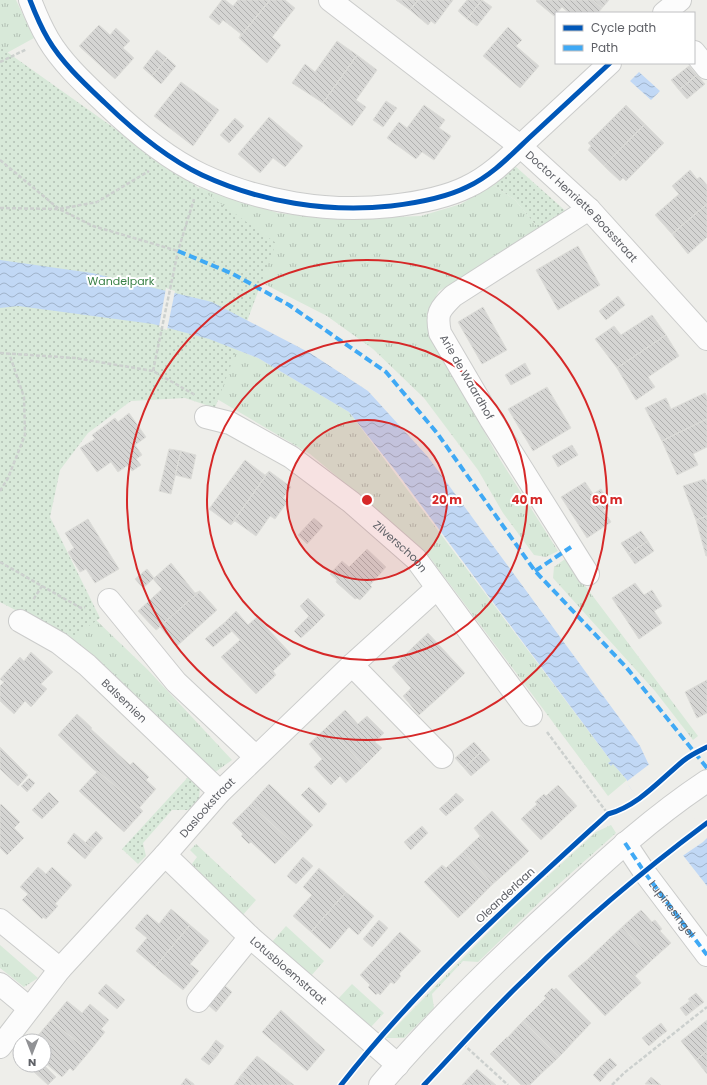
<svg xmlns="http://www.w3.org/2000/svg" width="707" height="1085" font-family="Poppins,sans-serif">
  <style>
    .grass { fill: url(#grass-tufts) }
    .park { fill: url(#park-dots) }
    .water { fill: url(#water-waves) }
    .pier { fill: #eeeeea }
    .building { fill: url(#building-back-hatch); stroke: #ddddd9 }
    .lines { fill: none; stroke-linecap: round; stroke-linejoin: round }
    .minor-casing { stroke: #cbcccb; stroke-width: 24 }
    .path { stroke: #ccd0ce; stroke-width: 2.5; stroke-dasharray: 4 2; stroke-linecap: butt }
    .minor { stroke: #fcfcfc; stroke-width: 22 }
    .quiet { stroke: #3fa9f5; stroke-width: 4; stroke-dasharray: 8 4; stroke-linecap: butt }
    .cycleway-casing { stroke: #fff; stroke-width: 8 }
    .cycleway { stroke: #0057b8; stroke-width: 5 }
    .ring { fill: none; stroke: #d62828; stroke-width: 2 }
    .labels { text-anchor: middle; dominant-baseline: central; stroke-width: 4; stroke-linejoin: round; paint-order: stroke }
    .street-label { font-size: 11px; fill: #5f6167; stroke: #fff }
    .park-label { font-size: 11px; fill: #3b8248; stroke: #fff }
    .centre { fill: #d62828; stroke: #fff; stroke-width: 2 }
    .ring-label { font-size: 12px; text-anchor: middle; font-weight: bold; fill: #d62828; stroke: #fff; stroke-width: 4; stroke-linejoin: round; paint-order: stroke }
  </style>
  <defs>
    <pattern id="grass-tufts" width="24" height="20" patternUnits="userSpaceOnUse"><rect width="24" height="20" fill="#d8e9d9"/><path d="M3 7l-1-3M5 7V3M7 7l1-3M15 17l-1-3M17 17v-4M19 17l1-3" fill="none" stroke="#b2c0b4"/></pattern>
    <pattern id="park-dots" width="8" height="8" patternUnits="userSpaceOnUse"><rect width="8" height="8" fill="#d8e9d9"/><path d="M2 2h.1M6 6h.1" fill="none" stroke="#b2c0b4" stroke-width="1.8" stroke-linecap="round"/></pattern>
    <pattern id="water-waves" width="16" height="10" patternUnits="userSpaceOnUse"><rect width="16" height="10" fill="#c1d8f5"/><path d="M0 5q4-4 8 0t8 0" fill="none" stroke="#a0b3ca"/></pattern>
    <pattern id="building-back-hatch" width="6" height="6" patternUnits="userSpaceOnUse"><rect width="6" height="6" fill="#d5d5d3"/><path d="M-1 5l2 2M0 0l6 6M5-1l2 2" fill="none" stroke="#b0b0af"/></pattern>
  </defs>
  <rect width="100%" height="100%" fill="#eeeeea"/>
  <path class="grass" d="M0 0H16L34 38 3 55 0 53Z
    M493 185 515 200 540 230 439 291 427 313 436 344 496 453 558 551 546 557 534 555 503 513 478 470 424 398 373 349 327 316 186 244 199 187 278 213 335 219 421 216 461 204Z
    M209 339 258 358 349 412 611 761 608 763 613 764 627 780 608 796 425 551 310 454 161 366Z
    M565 559 698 736 693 740 655 691 553 578 554 567Z
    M43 595 96 620 148 670 232 760 214 773 71 639Z
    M611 825 616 833 550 892 478 962 463 961 432 994 434 1008 404 1038H385L504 916 596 832Z
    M196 844 256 900 242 916 189 868 197 857 190 850Z
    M286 926 324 961 311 976 272 942Z
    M0 945 38 978 24 987 0 968Z
    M352 984 384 1013 370 1028 337 1000Z"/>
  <path class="park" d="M0 47 276 243 215 408 185 398 131 401 88 433 60 470 50 517 100 618 71 639 0 602Z
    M515 166 569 214 540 230 515 200 493 185Z
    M189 776 200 788 199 799 190 810H172L143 843 146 856 138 864 122 849Z"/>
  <path class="water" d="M639 72 660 91 651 100 630 81Z
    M0 260 92 273 212 302 310 353 368 391 428 457 640 746 648 763 707 837V886L629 786 627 780 613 764 611 766 608 763 611 761 398 474 349 412 258 358 209 339 153 324 18 306 0 308Z"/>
  <path class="pier" d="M166 288 175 291 167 330 159 327Z
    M651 763 707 834V838L703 842 681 857 626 782Z"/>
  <path class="building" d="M222 0H225L233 6 238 0H270L239 38 241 34 223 20 219 25 209 17Z
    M270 0H285L295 8 272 37 281 45 267 63 239 38Z
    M396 0H418L410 10Z
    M418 0H453L435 24 431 21 428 25 410 10Z
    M467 0H482L467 19 458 11Z
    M482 0 492 7 477 26 467 19Z
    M537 0H593L602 8 598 13H569L562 7 554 16 536 1Z
    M593 0H609L602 8Z
    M99 25 110 35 116 28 130 41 123 48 134 58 115 79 79 46Z
    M508 27 522 40 516 46 539 66 520 88 483 56Z
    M337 41 357 55 323 103 292 83 305 64 315 72Z
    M157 50 167 58 152 76 143 68Z
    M357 55 377 70 356 100 366 107 352 126 323 103Z
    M167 58 176 66 161 84 152 76Z
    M689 66 697 75 679 90 671 80Z
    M697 75 705 84 687 99 679 90Z
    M181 82 219 110 193 146 154 116Z
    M386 101 397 108 383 127 373 120Z
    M424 105 445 120 439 128 451 136 434 160 422 152 416 159 387 138 399 122 407 128Z
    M626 105 645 124 604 166 588 150 591 146 588 143Z
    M269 117 303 146 285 167 273 158 260 173 238 154Z
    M235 118 244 126 229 143 220 135Z
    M645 124 664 143 626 181 623 178 620 181 604 166Z
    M690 170 697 179 700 177 707 185V204L672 234 655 215 679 194 672 186Z
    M707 204V237L688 254 672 234Z
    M578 246 600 285 558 310 536 270Z
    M618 296 625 305 606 320 599 311Z
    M483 307 507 350 482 364 458 322Z
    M652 315 666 335 617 368 595 339 614 326 621 335Z
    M666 335 679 356 648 377 655 387 636 400 617 368Z
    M525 363 531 374 511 385 505 375Z
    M547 387 571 428 533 451 508 409Z
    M705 393 707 397V419L662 441 645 408 666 398 671 409Z
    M129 413 146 437 135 445 142 455 136 459 141 465 132 471 128 465 118 472 111 462 97 472 80 448 95 439 92 435 115 418 118 422Z
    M707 419V447L693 454 698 465 677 475 662 441Z
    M572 445 578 455 558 467 552 456Z
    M169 449 181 451 171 494 159 491Z
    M181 451 196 455 191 479 175 475Z
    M245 460 265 475 269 471 231 525 209 509Z
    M269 471 291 487 283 498 288 501 275 519 270 516 256 536 235 521 231 525Z
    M705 479 707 484V516L696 520 683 486Z
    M585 482 593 494 601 489 611 505 603 510 611 522 587 538 561 497Z
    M707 516V556H706L696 520Z
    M314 518 323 526 307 544 298 535Z
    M88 519 119 569 95 583 86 569 80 572 68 552 74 548 65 533Z
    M641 531 648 541 628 554 621 543Z
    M648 541 654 551 635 564 628 554Z
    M367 549 386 567 370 585 372 587 360 600 357 598 355 599 336 582 337 580 330 574 342 561 349 567Z
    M171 563 195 593 200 591 156 630 138 611 162 589 153 579Z
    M147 569 154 578 143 588 135 579Z
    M635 583 644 595 652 590 662 606 654 611 662 623 639 639 612 598Z
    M200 591 217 610 177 646 160 627 156 630Z
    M308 598 325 615 316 624 300 606Z
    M236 611 248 625 257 617 291 654 273 671 276 675 275 676 224 623Z
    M309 616 316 624 301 638 294 631Z
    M224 623 232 631 213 647 205 639Z
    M428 633 465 673 447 690 410 650Z
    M240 640 275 676 256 694 221 657Z
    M410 650 447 690 419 715 403 696 411 688 392 667Z
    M31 652 53 672 41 684 47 689 31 707 25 701 14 714 0 701V686L4 682 0 679 20 657 24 661Z
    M707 680V713L697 718 685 692Z
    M345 710 358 724 367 716 384 733 375 742 382 748 364 766 327 727Z
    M77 714 92 728 91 729 130 765 133 762 149 777 146 780 156 789 139 808 98 771 97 772 93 769 58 735Z
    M327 727 364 766 346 783 340 776 331 785 314 767 322 759 309 744Z
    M474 742 482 751 464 768 455 758Z
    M0 747 28 775 18 786 0 769Z
    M482 751 490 760 471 776 464 768Z
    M98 771 143 811 124 832 79 791Z
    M29 778 35 783 27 792 21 786Z
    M269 784 313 825 294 845 251 804Z
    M558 785 577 806 541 840 521 819 537 804 535 802 544 794 546 796Z
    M309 787 327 804 319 813 301 795Z
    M49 792 59 802 42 819 32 810Z
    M456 793 464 800 455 808 448 801Z
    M448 801 455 808 446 816 439 809Z
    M1 804 20 822 14 828 24 838 7 855 0 848V805Z
    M251 804 294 845 275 864 251 842 249 844 241 836 243 834 232 823Z
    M492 811 529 851 511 868 474 828Z
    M422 826 428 833 420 841 413 834Z
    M474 828 511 868 493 884 463 852 480 836Z
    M96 831 103 838 93 849 85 843Z
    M74 833 93 849 85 859 67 843Z
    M413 834 420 841 411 850 404 842Z
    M463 852 493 884 476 901 442 865 446 868Z
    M303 857 313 866 296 884 287 876Z
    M442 865 476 901 458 918 424 882Z
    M38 867 46 874 52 867 72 885 55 904 58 906 46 919 43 917 42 919 22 900 28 894 20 887Z
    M319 868 346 892 311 932 293 916 312 895 303 887Z
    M346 892 374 916 358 935 349 927 330 949 311 932Z
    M171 909 190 925 155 967 136 951 147 938 135 928 147 914 159 924Z
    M641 910 652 922 655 920 662 929 660 931 671 943 652 960 622 927Z
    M379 920 388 928 372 947 363 939Z
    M190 925 209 941 190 964 199 971 183 990 155 967Z
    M622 927 652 960 635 976 641 983 605 943Z
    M400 932 421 951 399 974 401 976 394 984 391 982 380 995 378 993 376 995 368 987 370 985 360 975Z
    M605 943 641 983 623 999 587 960Z
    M587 960 623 999 605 1016 568 976Z
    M106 984 125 1000 117 1009 98 993Z
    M223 984 232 992 216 1012 207 1004Z
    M552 988 554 990 556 988 591 1023 575 1040 539 1005 546 998 544 996Z
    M696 993 704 1002 696 1008 688 999Z
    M67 1001 82 1013 90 1004 109 1020 101 1029 105 1032 89 1052 51 1020Z
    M690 1001 696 1008 686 1016 680 1008Z
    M539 1005 575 1040 559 1057 523 1021Z
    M281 1010 325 1050 307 1071 262 1032Z
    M51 1020 89 1052 73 1071 70 1068 62 1077 44 1062V1059L50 1052 44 1046V1041L35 1039Z
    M707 1020V1051L696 1060 681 1041Z
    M523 1021 559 1057 542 1073 507 1038Z
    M661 1023 667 1031 658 1038 652 1030Z
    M652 1030 658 1038 649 1046 642 1038Z
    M507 1037 542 1073 530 1085H521L490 1054Z
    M216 1040 224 1046 217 1056 209 1050Z
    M209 1050 217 1056 209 1065 201 1059Z
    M707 1051V1074L696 1060Z
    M257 1056 294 1085H254L241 1075Z
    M610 1058 617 1065 608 1073 601 1066Z
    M34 1065H44L56 1077 48 1085 31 1069Z
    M601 1066 608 1073 600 1082 593 1075Z
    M477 1069 496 1085H462Z
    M241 1075 254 1085H234Z
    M651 1077 661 1085H660L645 1084Z
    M186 1078 194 1084V1085H181Z"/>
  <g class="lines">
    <defs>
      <g id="minor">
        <path d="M30 0C35 13 41 27 48 39 62 63 85 84 105 103 133 130 166 158 202 175 260 202 328 213 391 206 416 203 445 198 467 187 491 176 510 156 529 138 556 113 583 88 610 63"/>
        <path id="s1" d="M330 0 520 146 589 209 707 339"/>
        <path d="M664 13 680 0"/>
        <path d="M694 52 707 68"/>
        <path id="s2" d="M206 417 230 423 291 457 351 502 416 559 531 715"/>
        <path d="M588 574 491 420 440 333C436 313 439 310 453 296L589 209"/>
        <path d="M109 600 176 682 256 757"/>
        <path id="s3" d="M20 621 59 643 87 665 220 792"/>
        <path d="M352 665 442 757"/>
        <path id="s4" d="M625 843 645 873 707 955"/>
        <path id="s5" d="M165 855 250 937 398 1065"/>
        <path d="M0 920 60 969"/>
        <path d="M0 984 29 1008"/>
        <path d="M198 1001 250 937"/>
        <path id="s6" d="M0 1047 60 969 165 855 220 792 352 665 436 589"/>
        <path d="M380 1085C436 1019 498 959 562 901 608 858 654 816 707 781"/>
      </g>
    </defs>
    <use href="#minor" class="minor-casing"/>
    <path class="path" d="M0 62 27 49
      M0 160 59 209 93 226 178 251
      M0 208 59 209 97 202 149 171
      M0 353 75 358 153 371 195 395
      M153 371 178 251 194 199
      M0 491 8 478 25 435 24 397 9 353
      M0 562 42 586 33 600
      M42 586 81 608 85 607
      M547 732 608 814
      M463 1044 508 1085
      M612 1085 624 1073 707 1007"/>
    <use href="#minor" class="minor"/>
    <path class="quiet" d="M178 251 233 274 289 305 386 372 437 433 535 571 626 667 707 768
      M535 571 571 547
      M625 843 645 873 707 955"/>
    <defs>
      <path id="cycleway" d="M30 0C35 13 41 27 48 39 62 63 85 84 105 103 133 130 166 158 202 175 260 202 328 213 391 206 416 203 445 198 467 187 491 176 510 156 529 138 556 113 583 88 610 63
        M341 1085C419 985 514 900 608 814 638 806 660 780 683 761 690 755 699 751 707 747
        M424 1085C458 1049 491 1011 527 977 583 921 644 870 707 823"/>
    </defs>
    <use href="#cycleway" class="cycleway-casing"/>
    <use href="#cycleway" class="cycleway"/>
  </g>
  <circle cx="367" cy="500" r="80" fill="#d62828" fill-opacity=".12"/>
  <g class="ring">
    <circle cx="367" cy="500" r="80"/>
    <circle cx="367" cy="500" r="160"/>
    <circle cx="367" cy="500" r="240"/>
  </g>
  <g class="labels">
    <g class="street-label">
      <text stroke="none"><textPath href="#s1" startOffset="326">Doctor Henriette Boasstraat</textPath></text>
      <text transform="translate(467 377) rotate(60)">Arie de Waardhof</text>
      <text stroke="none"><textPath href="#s2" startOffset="236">Zilverschoon</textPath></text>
      <text stroke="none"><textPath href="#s3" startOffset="132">Balsemien</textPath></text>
      <text stroke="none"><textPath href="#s6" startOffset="317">Daslookstraat</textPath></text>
      <text transform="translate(505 895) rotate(-43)">Oleanderlaan</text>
      <text stroke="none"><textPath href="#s4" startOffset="81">Lupinesingel</textPath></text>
      <text stroke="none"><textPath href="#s5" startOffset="169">Lotusbloemstraat</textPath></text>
    </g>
    <g class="park-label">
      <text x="121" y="281">Wandelpark</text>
    </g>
  </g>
  <circle cx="367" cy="500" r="6" class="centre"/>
  <g class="ring-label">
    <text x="447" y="504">20 m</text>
    <text x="527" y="504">40 m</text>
    <text x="607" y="504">60 m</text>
  </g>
  <rect x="555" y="12" width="140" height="52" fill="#ffffff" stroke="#bfc0c2"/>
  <rect x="563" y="25" width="20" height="6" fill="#0057b8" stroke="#bfc0c2"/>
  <text x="591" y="32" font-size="12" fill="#5f6167">Cycle path</text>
  <rect x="563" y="45" width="20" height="6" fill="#3fa9f5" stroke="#bfc0c2"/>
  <text x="591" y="52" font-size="12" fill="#5f6167">Path</text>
  <g transform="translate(32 1053) rotate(180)"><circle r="19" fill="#ffffff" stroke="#bfc0c2"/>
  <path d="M0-3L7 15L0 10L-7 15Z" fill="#919295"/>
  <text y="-6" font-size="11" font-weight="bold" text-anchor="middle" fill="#5f6167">N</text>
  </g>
</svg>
